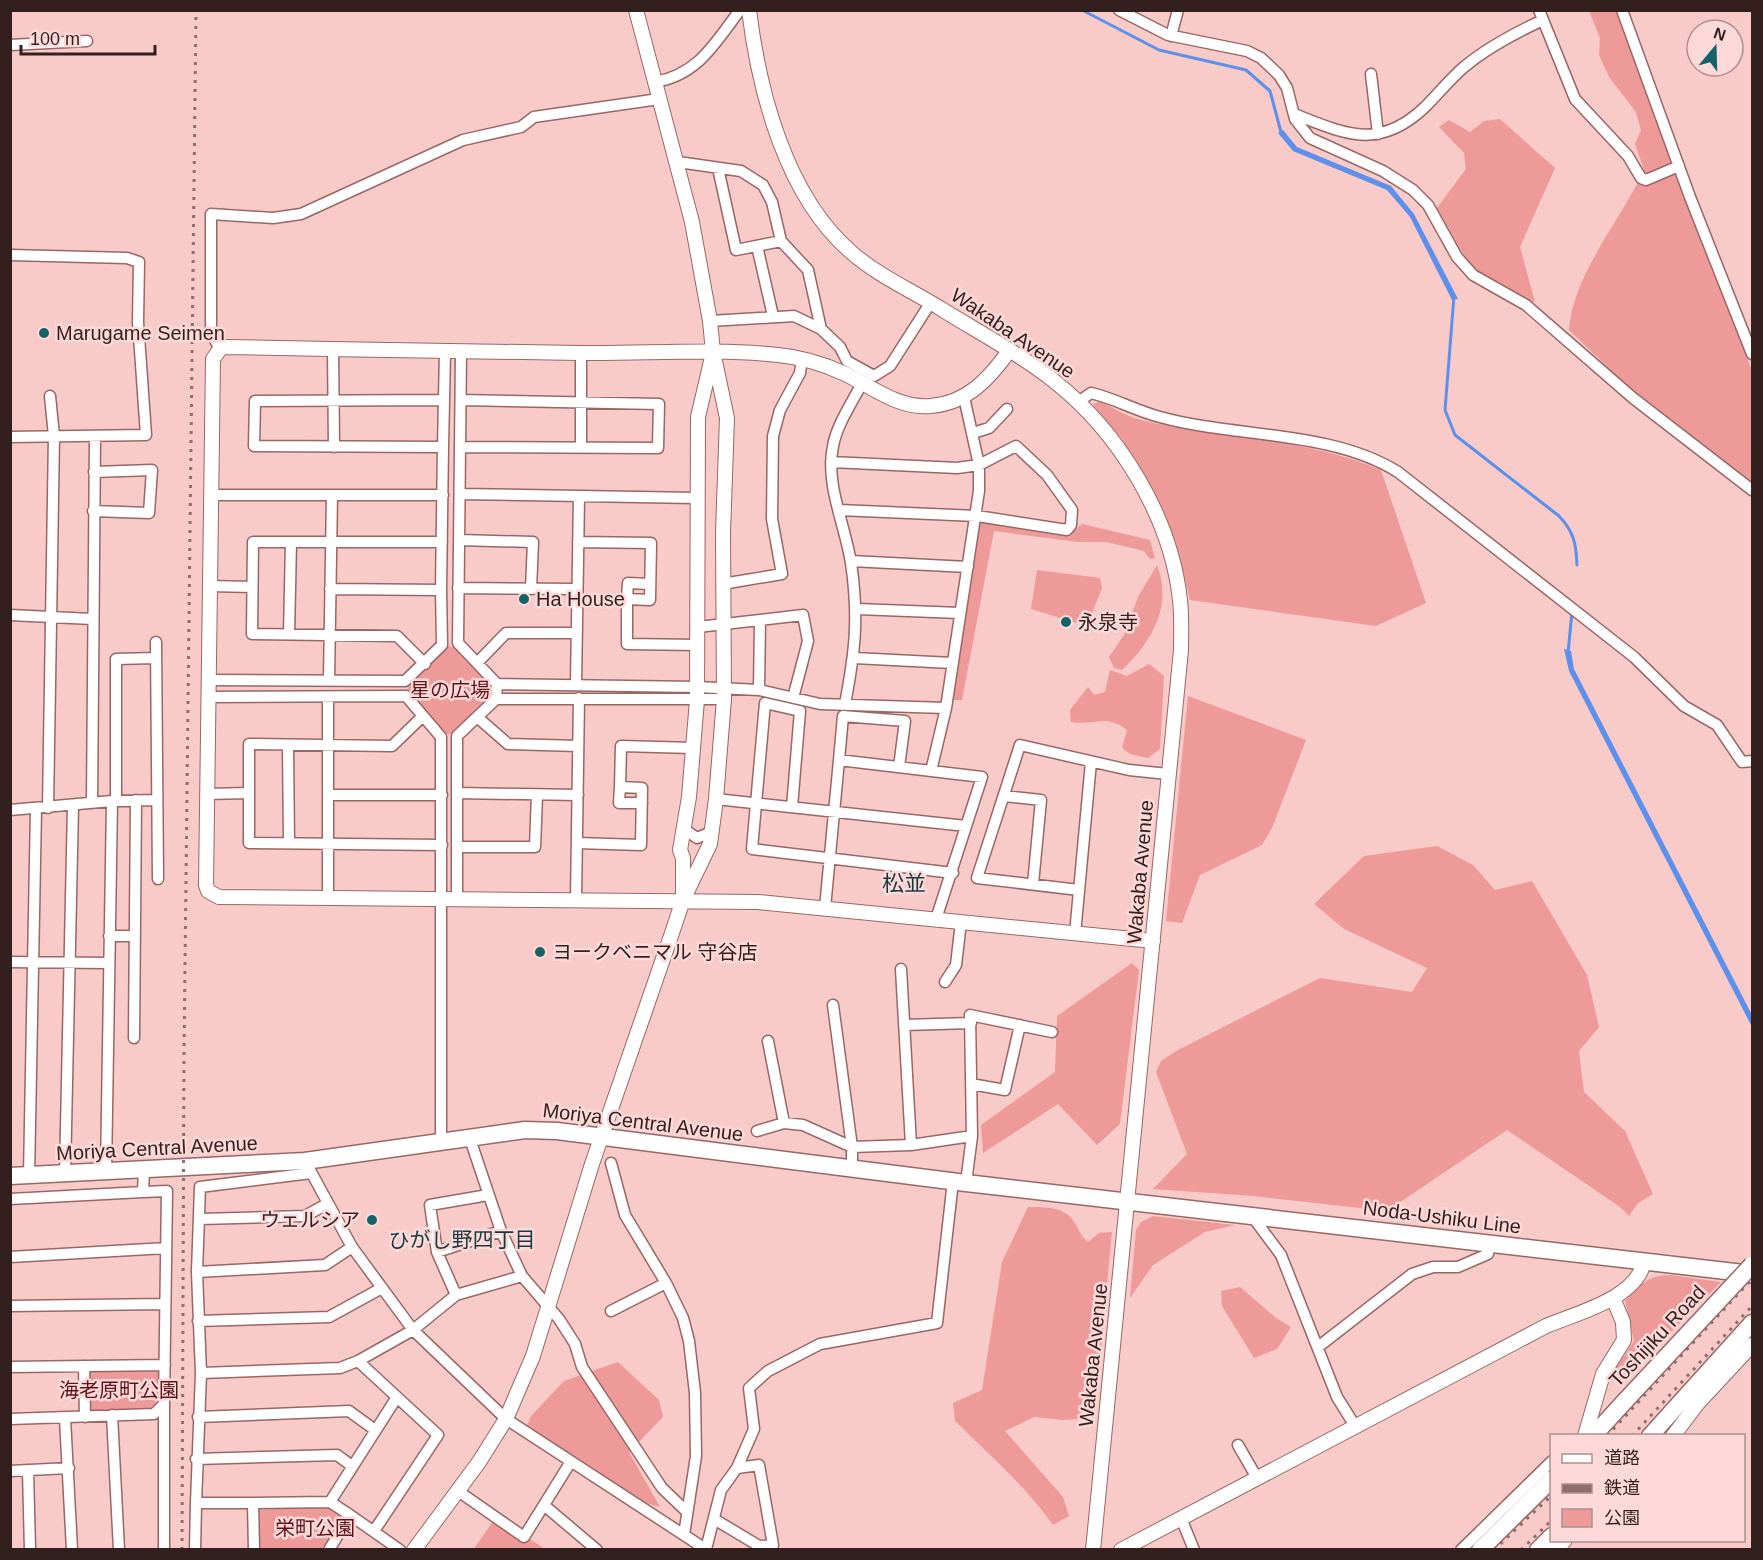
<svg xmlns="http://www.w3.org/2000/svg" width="1763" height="1560" font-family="Helvetica,'Noto Sans JP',sans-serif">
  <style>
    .green { fill: #ee9a98 }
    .water { fill: #5d90ec }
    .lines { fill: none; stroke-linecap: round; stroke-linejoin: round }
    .stream { stroke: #5d90ec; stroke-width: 3 }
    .minor-casing { stroke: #996765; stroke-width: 13 }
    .tertiary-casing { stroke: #996765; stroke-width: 16 }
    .primary-casing { stroke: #996765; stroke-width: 19 }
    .minor { stroke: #fff; stroke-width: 10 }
    .tertiary { stroke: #fff; stroke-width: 14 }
    .primary { stroke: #fff; stroke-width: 16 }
    .rail { stroke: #8f6e6d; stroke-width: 3; stroke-dasharray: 3 6; stroke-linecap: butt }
    .primary-bridge-casing { stroke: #996765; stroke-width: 19; stroke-linecap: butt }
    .primary-bridge { stroke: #fff; stroke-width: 16 }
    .poi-dot { fill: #146368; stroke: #fddad9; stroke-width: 2 }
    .labels { text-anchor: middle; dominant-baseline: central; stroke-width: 5; stroke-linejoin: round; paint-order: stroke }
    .poi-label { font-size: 20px; fill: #341f1f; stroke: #fddad9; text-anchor: start }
    .street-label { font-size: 20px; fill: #341f1f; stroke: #fddad9 }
    .park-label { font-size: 20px; fill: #5e1319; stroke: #fddad9 }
    .neighbourhood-label { font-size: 21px; fill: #183a3d; stroke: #fddad9 }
    .quarter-label { font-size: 22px; fill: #183a3d; stroke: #fddad9 }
  </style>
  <rect width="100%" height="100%" fill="#f8cac8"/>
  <path class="green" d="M1589 11H1616L1752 371V483L1623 382 1569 330C1573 274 1621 220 1644 170L1635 144 1641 130 1636 112 1609 77 1599 55 1600 38Z
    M1500 119 1555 168 1520 247 1535 302 1526 300 1472 269 1437 208 1466 169 1464 153 1439 127 1449 120 1470 132 1484 121Z
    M1099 401C1112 407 1127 417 1141 420 1220 439 1306 437 1381 470L1426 603 1376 626 1190 600 1175 540 1122 439 1093 405Z
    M981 519 1071 533 1082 524 1150 540 1155 558 1150 559 1144 551 1106 542H1078L994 531 962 700H953Z
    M1157 565C1173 605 1152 642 1122 670L1114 668 1109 657 1124 635 1138 597Z
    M1037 570 1100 578 1102 588 1087 626 1031 609Z
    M446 646 456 647 493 685V698L454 734H445L407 694 408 685Z
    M1149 664 1164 676 1160 749 1148 758 1130 754 1122 748 1127 730C1105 713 1097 726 1071 722L1070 710 1088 687 1094 695 1105 692 1110 670 1127 676Z
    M1188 696 1306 740 1272 828 1262 845 1200 875 1182 923 1166 921Z
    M1437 846 1473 865 1495 890 1532 881 1587 975 1599 1027 1579 1051 1584 1092 1625 1131 1653 1194 1638 1203 1629 1216 1620 1207 1507 1130 1387 1211 1253 1196 1153 1189 1187 1154 1156 1072 1161 1061 1178 1050 1320 978 1412 992 1427 968 1344 929 1314 904 1364 856Z
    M1132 963 1139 970 1120 1124 1097 1145 1058 1104 983 1153 981 1125 1055 1072 1057 1016Z
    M1028 1207C1042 1207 1062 1206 1072 1219 1079 1227 1079 1235 1088 1242L1099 1233 1112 1232 1094 1418 1063 1420 1034 1417 1005 1431 1063 1497 1069 1516 1053 1525C1025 1485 989 1455 955 1421L953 1403 982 1390 1002 1262Z
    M1153 1216 1235 1225 1205 1232 1153 1265 1130 1298 1136 1230 1141 1222Z
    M1670 1275 1721 1282 1619 1384 1611 1375 1634 1341 1625 1301C1641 1284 1646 1276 1670 1275Z
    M1240 1287 1276 1318 1291 1327 1277 1349 1254 1358 1222 1306 1221 1291Z
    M618 1362 659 1400 663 1417 629 1452 660 1507 641 1502 527 1426 531 1416 564 1381Z
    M165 1365 164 1404 154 1414 85 1417 84 1366Z
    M326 1505 346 1519 327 1549H258L257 1510Z
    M496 1517 545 1549 473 1550Z"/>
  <path class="water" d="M1283 130 1297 147 1391 186 1414 214 1458 299 1452 300 1410 217 1387 190 1293 151 1278 133Z
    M1564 649 1571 651 1574 669 1752 1015V1027L1569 671Z"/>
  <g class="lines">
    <path class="stream" d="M1082 10 1159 50 1246 70 1270 91 1281 132
      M1454 296 1445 410 1455 435 1559 516C1574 532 1576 543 1577 565
      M1568 653 1572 612"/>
    <defs>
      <path id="minor" d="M1119 10 1168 35 1247 51 1261 58 1279 75 1287 88 1295 119 1310 138 1383 171 1413 190 1428 205 1457 257 1473 275 1526 305 1633 398 1752 490
        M1539 10 1575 99 1628 156 1641 178 1646 180 1679 166
        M1622 10 1690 197 1752 354
        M1171 36 1178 10
        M10 45 87 41
        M1371 74 1378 134
        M655 82C698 75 715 43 740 10
        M1294 114C1345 134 1379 151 1425 107 1438 94 1450 79 1464 67 1488 47 1515 33 1543 20
        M678 162 741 171 763 185 772 202 781 241 808 270 821 329
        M718 168 736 250 781 241
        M757 246 773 316
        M10 255 127 258 139 262 138 322 146 435 10 437
        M710 321 794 316 821 329 840 347 847 361 874 376 890 366 931 302
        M220 349 211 333V214L273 218 301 214 463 140 521 127 534 117 659 99
        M333 349 334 447
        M461 351 458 643 497 684
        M1078 402 1091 393C1114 398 1136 411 1160 417 1236 438 1331 430 1398 472L1634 657 1684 706 1717 725 1742 762 1752 761
        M973 433 989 428 1007 409
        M443 447 444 400
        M460 447 658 448 659 404 461 400
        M581 447V353
        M831 462 957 468 979 465 1016 446 1047 475 1072 510 1071 525 1067 530 977 516 839 510
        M460 494 696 498
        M211 495H443
        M93 511 149 513 152 470 94 472
        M459 540 533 542 531 589
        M578 542 651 543 650 600 627 599V644L698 645
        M851 561 968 567
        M722 584 782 574 772 519 773 436 780 410 800 373 802 359
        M209 586 252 587
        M458 588 577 589
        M330 589 441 590 443 447 254 446 255 401 444 400 445 351
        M627 599 628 583 650 584
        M857 609 960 613
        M10 615 92 619
        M698 627 803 615 808 641 793 698
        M289 634 291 543
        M156 642 158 879
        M854 658 952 663
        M477 663 506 633H577
        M425 664 397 636 252 634 253 542H442
        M208 680 405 681 442 645 441 590
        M329 680 332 495
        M576 685 579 497
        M759 690 760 620
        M208 697 406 696 441 737V1143
        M496 699 497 684 697 687 759 690 820 704 946 708 931 771
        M845 704C855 652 859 617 851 563 845 524 825 485 833 446 837 424 852 403 862 383
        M946 708 979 491V465L964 397
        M423 716 392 746 249 744V843L442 845
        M477 717 508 744 578 746
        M288 745 289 843
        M839 760 843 716 905 721 899 767
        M620 787 619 803H642
        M457 793 578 795
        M206 794 249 793
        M328 795H442
        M1004 796 1041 800 1033 884
        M716 799 966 826
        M116 801V659L156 658
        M92 803 95 436
        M792 807 800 711 765 703 752 849 953 873
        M48 808 54 436 50 396
        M10 810 112 801 157 800
        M684 829 697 838 711 832
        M577 843 641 845 642 788 620 787 621 746 693 748
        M457 847H535L537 795
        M1079 890 977 878 1020 745 1129 770 1168 774
        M328 897V697
        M457 899V736L496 699H724
        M576 899 579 698
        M825 908 839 760 982 777 936 919
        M1075 934 1091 762
        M109 936H134
        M10 962 109 963
        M901 969 911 1145
        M945 982 956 965 961 922
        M833 1005 852 1147V1169
        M904 1025 971 1023
        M134 1038 136 800
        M768 1041 784 1123
        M971 1084 1005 1090 1020 1025
        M757 1131 784 1123 803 1125 852 1147 911 1145 972 1136
        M470 1139 501 1231 522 1276 559 1319 575 1344 582 1367 662 1488 686 1511
        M305 1161 352 1247 413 1330 506 1419 707 1550
        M611 1163 625 1215 666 1283 683 1318 689 1341 695 1393 696 1456 684 1535
        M106 1172 112 801
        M65 1174 73 806
        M29 1176 36 809
        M966 1183 972 1136 970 1015 1052 1032
        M10 1199 143 1192
        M1252 1216 1281 1255 1337 1397 1355 1426
        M200 1219 305 1216 327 1204
        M437 1252 430 1205 488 1195
        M10 1257 166 1248
        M197 1272 325 1265 352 1247
        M456 1295 437 1252 501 1231
        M10 1306 165 1304
        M611 1311 666 1283
        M198 1321 329 1317 380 1289
        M1318 1347 1412 1274 1433 1267H1458L1488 1254 1490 1244
        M358 1361 438 1435 374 1531
        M84 1366 85 1417
        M10 1367 165 1365
        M201 1373 340 1368 358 1361 413 1330 456 1295 522 1276
        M164 1404V1550
        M112 1415 119 1550
        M198 1417 349 1411 375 1430
        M65 1418 72 1550
        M10 1419 154 1414 164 1404 167 1191 143 1192 144 1170
        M1238 1445 1257 1478
        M196 1459 337 1455 352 1466
        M28 1470 30 1550
        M10 1471 69 1468
        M458 1491 524 1537 570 1463
        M330 1502 397 1397
        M253 1503 330 1502 350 1515 329 1550
        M545 1506 597 1550
        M350 1515 400 1550
        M1181 1518 1194 1550
        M714 1519 759 1546 773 1545 759 1465 737 1468
        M706 1549 721 1490 737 1468 754 1429 749 1388 768 1371 820 1344 937 1323 953 1181
        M195 1550 196 1503
        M254 1550 253 1503H196L201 1373 197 1272 200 1187 311 1173
        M1461 1550 1552 1461"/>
      <path id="tertiary" d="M749 10C759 92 786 196 851 252 878 276 913 291 943 310 980 333 1020 354 1054 381 1119 432 1171 517 1180 600 1182 617 1181 634 1181 650L1093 1550
        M1009 351C989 379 967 403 931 406 897 409 872 386 843 373 823 364 800 357 778 355 712 348 645 354 579 353 461 352 343 349 225 347L220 349 213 359 206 885 208 891 219 897 758 902 1153 941
        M683 899V858L680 850 689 797 697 700 698 417 712 357
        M1585 1436 1603 1374 1624 1340 1623 1322 1613 1298
        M1673 1436 1698 1403 1752 1345
        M414 1550 479 1462 506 1419 533 1356 592 1164 673 930 683 900 710 844 716 799 724 699 723 533 727 418 713 352 710 321 692 222 636 10
        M1121 1550 1546 1326C1577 1313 1638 1298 1644 1261
        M1556 1550 1565 1540"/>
      <path id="primary" d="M10 1176 305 1161 525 1130 557 1131 966 1183 1752 1274
        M1593 1436 1626 1400
        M1650 1436 1752 1323
        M1480 1550 1552 1479
        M1538 1550 1552 1536"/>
    </defs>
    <use href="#minor" class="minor-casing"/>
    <use href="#tertiary" class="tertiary-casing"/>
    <use href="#primary" class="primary-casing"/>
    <use href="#minor" class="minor"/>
    <use href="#tertiary" class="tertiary"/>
    <use href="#primary" class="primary"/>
    <path class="rail" d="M1607 1436 1752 1279
      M1632 1436 1752 1306
      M182 1550 184 1054 196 10
      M1494 1550 1552 1495
      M1521 1550 1552 1520"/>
    <defs>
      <path id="primary-bridge" d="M1626 1400 1752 1265"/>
    </defs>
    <use href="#primary-bridge" class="primary-bridge-casing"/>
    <use href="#primary-bridge" class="primary-bridge"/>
  </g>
  <g class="poi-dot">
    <circle cx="44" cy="333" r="6"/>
    <circle cx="524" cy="599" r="6"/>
    <circle cx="1066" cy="622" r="6"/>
    <circle cx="540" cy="952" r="6"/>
    <circle cx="372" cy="1220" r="6"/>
  </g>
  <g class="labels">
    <g class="poi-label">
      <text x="56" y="333">Marugame Seimen</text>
      <text x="536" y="599">Ha House</text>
      <text x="1078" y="622">永泉寺</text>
      <text x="552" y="952">ヨークベニマル 守谷店</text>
      <text x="360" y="1220" text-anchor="end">ウェルシア</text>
    </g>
    <g class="street-label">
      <text transform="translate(1013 333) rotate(34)">Wakaba Avenue</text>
      <text transform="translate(1140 872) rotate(-85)">Wakaba Avenue</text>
      <text transform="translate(643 1122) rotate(7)">Moriya Central Avenue</text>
      <text transform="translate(157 1148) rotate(-3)">Moriya Central Avenue</text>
      <text transform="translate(1442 1217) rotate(7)">Noda-Ushiku Line</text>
      <text transform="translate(1657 1336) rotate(-47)">Toshijiku Road</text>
      <text transform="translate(1093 1355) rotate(-84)">Wakaba Avenue</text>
    </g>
    <g class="park-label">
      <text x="450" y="690">星の広場</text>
      <text x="119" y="1390">海老原町公園</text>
      <text x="315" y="1528">栄町公園</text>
    </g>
    <g class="neighbourhood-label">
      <text x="462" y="1239">ひがし野四丁目</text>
    </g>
    <g class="quarter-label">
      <text x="904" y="883">松並</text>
    </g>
  </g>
  <rect width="1763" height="1560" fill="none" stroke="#341f1f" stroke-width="24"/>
  <rect x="1550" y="1434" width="195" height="108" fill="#fddad9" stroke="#ad8f8f" stroke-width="1.5"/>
  <rect x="1562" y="1454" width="30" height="9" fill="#ffffff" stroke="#ad8f8f" stroke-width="1.5"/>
  <text x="1604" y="1464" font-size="18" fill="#341f1f">道路</text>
  <rect x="1562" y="1484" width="30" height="9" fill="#8f6e6d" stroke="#ad8f8f" stroke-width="1.5"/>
  <text x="1604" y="1494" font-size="18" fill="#341f1f">鉄道</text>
  <rect x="1562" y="1509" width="30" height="18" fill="#ee9a98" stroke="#ad8f8f" stroke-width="1.5"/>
  <text x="1604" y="1524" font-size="18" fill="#341f1f">公園</text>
  <g transform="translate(1715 48) rotate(19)"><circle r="28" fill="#fddad9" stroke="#ad8f8f" stroke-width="1.5"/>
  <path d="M0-4.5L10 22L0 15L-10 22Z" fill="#146368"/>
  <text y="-9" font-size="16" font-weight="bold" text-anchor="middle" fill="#341f1f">N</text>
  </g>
  <path d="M21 45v9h134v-9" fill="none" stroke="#341f1f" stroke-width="3"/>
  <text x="30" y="45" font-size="18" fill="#341f1f" stroke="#fddad9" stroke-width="4.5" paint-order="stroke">100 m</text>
</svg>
